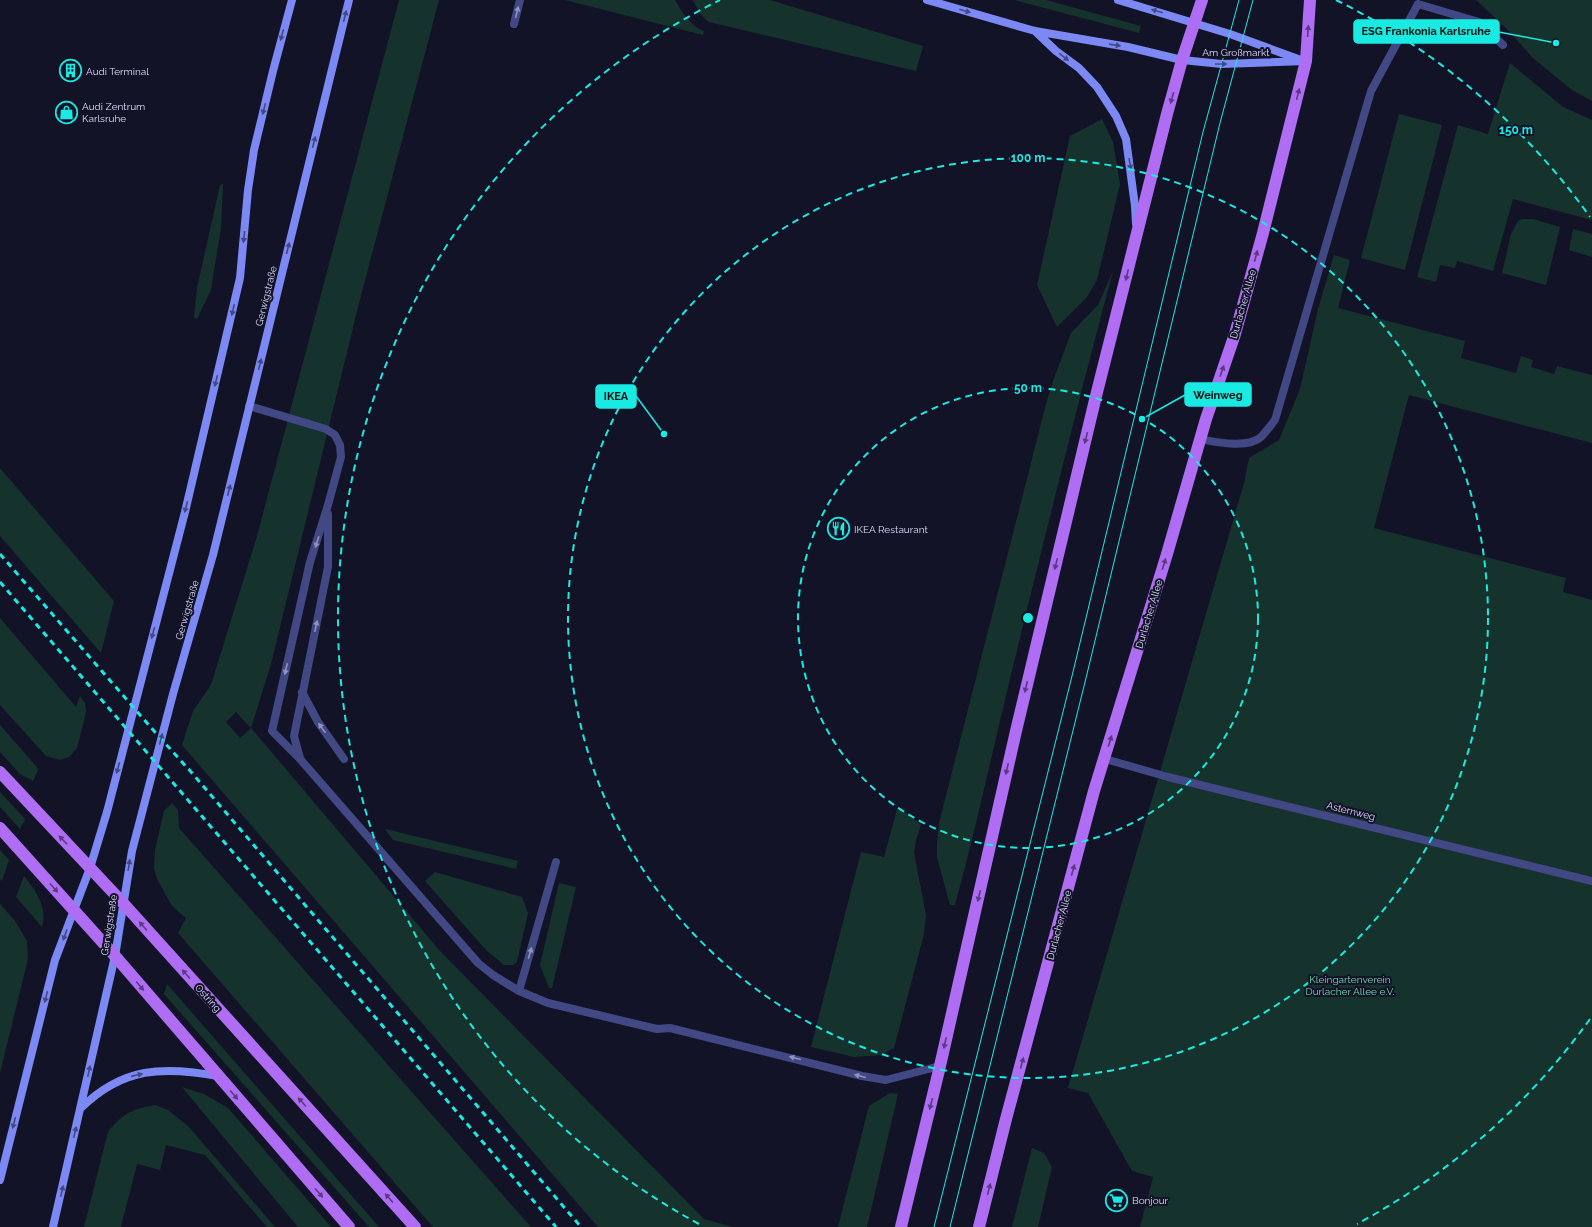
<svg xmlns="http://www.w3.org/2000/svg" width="1592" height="1227" font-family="Raleway,sans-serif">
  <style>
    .green { fill: #16322d; fill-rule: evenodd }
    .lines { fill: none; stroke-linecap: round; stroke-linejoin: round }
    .lane { stroke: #424883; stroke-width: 8 }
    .secondary { stroke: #7c89f4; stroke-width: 8 }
    .primary { stroke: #ae6df2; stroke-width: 12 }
    .tram { stroke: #19ebe3; stroke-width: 1 }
    .rail { stroke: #19ebe3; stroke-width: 3; stroke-dasharray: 6 5; stroke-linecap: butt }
    .oneway { fill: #424884 }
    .oneway2 { fill: #9092c0 }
    .oneway3 { fill: #593b83 }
    .ring { fill: none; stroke: #19ebe3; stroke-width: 2; stroke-dasharray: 7 5 }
    .labels { text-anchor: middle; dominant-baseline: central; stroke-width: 4; stroke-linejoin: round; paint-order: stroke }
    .street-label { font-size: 10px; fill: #ddddfc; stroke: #131328 }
    .poi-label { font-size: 10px; fill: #ddddfc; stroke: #131328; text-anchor: start }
    .park-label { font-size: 10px; fill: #6ed7ae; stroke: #131328 }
    .centre { fill: #19ebe3; stroke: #131328; stroke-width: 2 }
    .ring-label { font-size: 12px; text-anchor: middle; font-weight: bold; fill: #19ebe3; stroke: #131328; stroke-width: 4; stroke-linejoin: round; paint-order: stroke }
    .leader { fill: none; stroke: #19ebe3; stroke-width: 1.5 }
    .callout-dot { fill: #19ebe3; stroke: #131328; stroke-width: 1.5 }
    .callout { fill: #19ebe3; stroke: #19ebe3; stroke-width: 1.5 }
    .callout-label { font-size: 11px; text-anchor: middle; font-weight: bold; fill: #111 }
  </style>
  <rect width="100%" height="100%" fill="#131328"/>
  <path class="green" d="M399 0H439L358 307 271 664 251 728 441 952 704 1219 733 1227H598L182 745 193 711 211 685 257 536ZM236 712 251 728 240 738 226 722Z
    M565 0H675C683 13 689 25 704 31L703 35Z
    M693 0H770L923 46 916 71 709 22 700 14Z
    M1014 0H1046L1141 26 1139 33Z
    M1476 0H1592V101L1572 90 1534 59 1506 28Z
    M1510 63 1563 107 1592 120V220L1513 199 1493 271 1457 261 1455 268 1440 265 1436 282 1417 277 1458 125 1488 134Z
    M1399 114 1442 125 1405 270 1361 258Z
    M1102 119 1113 142 1120 184 1097 280 1087 297 1057 327 1037 285 1070 136Z
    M223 184 221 228 211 290 197 319 194 317 197 288 220 185Z
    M1522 219H1533L1560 227 1546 285 1502 273 1511 234 1518 221Z
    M1573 229 1592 234V257L1569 250Z
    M1334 255 1350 260 1338 308 1465 341 1461 358 1516 373 1521 356 1533 360 1531 367 1554 374 1557 366 1592 375V443L1409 395 1374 528 1566 578 1563 592 1592 600V1227H1140L1153 1177 1132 1171 1088 1093 1068 1088 1244 483 1249 458 1279 440 1300 389 1318 309Z
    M1113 271C1077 406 1044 540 1011 675 992 752 976 829 955 905H950L937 857V844L939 823 1046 404 1053 381 1071 333 1098 305Z
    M0 468 114 601 101 653 0 536Z
    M0 618 76 707 80 696 85 703 86 712 77 748 69 757 60 760 46 756 0 705Z
    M0 725 37 767 38 770 33 781 20 774 0 752Z
    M0 792 25 819 20 829 0 807Z
    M172 803 178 810 179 828 531 1227H433L178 933 186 918 172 906 157 879 154 869 155 850 164 811Z
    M898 806 921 825 916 840 914 853 926 915 924 934 894 1048 881 1055 854 1057 811 1047 861 852 884 857Z
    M385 829 518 861 516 869 393 840Z
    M0 850 9 860 2 881 0 879Z
    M435 872 522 897 528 913 517 962 513 965H504L486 950 425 881Z
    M24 876C36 890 48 909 42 927L16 897Z
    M559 883 576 887 552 988H549L540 965Z
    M0 904 15 921 27 941 28 959 0 1073Z
    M167 984 379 1227H369L164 994Z
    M182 1087 204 1094 228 1108 331 1227H298Z
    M890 1093 898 1094 867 1227H838L869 1106Z
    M155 1105 168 1110 188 1126 275 1227H267L205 1155 166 1145 160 1170 137 1164 121 1227H84L108 1132C122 1114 132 1109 155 1105Z
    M1032 1148 1044 1153 1052 1167 1038 1227H1012Z"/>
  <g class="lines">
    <path class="lane" d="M514 24 520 0
      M249 406 326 429 335 435 340 445 341 457 328 505 310 562 272 731 300 759 478 963 493 975 519 991 548 1003 657 1029 670 1028 862 1076 886 1080 940 1066
      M1200 439C1216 442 1248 449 1261 437 1266 432 1270 426 1275 420L1371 91 1418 4 1479 22 1503 45
      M302 692 318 722 344 759
      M300 758 294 736 328 567V514
      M1105 759 1168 777 1592 881
      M519 991 556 862"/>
    <path class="secondary" d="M927 0 1035 31 1128 47 1182 60 1222 64 1306 61
      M1118 0 1230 34 1301 60
      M1035 31 1056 51 1079 68 1097 87 1116 116 1126 139 1135 206 1136 224
      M81 1108C123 1067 163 1066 218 1076
      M0 1180 55 960 90 868 107 812 185 512 240 278 248 190 254 150 273 71 292 0
      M53 1227 115 956 132 851 173 694 213 555 349 0"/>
    <path class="primary" d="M0 772 123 903 415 1227
      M0 828 115 956 349 1227
      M901 1227 940 1066 1016 731 1095 400 1167 114 1182 60 1202 0
      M979 1227 1006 1119 1094 791 1167 554 1206 419 1235 334 1263 233 1306 61 1310 0"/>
    <path class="tram" d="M934 1227 1072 676 1203 132 1239 0
      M950 1227 1086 678 1220 123 1253 0"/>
    <path class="rail" d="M0 554 154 731 192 773 581 1227
      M0 582 556 1227"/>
  </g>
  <defs><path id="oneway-solid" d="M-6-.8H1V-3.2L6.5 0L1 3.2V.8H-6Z"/></defs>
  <g class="oneway">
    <use href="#oneway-solid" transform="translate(965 11) rotate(16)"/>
    <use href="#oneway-solid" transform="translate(1157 11) rotate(-164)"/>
    <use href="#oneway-solid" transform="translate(345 16) rotate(-76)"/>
    <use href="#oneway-solid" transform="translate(282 35) rotate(105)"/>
    <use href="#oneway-solid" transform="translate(1115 45) rotate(8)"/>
    <use href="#oneway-solid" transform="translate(1064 57) rotate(37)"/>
    <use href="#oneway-solid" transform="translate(1221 64)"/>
    <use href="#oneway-solid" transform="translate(264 109) rotate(104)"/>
    <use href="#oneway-solid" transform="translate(314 142) rotate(-76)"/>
    <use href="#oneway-solid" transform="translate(1130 164) rotate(81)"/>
    <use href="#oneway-solid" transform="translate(244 237) rotate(96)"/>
    <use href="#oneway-solid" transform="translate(288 248) rotate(-76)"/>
    <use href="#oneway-solid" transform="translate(233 310) rotate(103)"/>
    <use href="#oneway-solid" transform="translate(260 364) rotate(-76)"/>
    <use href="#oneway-solid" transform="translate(216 381) rotate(104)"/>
    <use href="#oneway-solid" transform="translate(229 490) rotate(-76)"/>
    <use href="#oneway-solid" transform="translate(186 507) rotate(104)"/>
    <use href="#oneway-solid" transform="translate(153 633) rotate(105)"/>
    <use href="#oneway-solid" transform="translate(161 739) rotate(-75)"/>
    <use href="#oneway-solid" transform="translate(118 768) rotate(105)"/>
    <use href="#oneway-solid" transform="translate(129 865) rotate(-81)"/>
    <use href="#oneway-solid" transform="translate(65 935) rotate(110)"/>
    <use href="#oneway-solid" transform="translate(46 997) rotate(104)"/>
    <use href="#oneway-solid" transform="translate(89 1071) rotate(-78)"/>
    <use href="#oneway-solid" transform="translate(137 1075) rotate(-13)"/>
    <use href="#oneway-solid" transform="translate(14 1123) rotate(104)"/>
    <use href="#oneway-solid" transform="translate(75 1132) rotate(-77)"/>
    <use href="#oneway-solid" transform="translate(62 1191) rotate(-77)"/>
  </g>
  <g class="oneway2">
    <use href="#oneway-solid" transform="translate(517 12) rotate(-76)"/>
    <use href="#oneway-solid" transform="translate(317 542) rotate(108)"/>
    <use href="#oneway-solid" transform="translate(316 626) rotate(-78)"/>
    <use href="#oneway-solid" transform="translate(286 669) rotate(103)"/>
    <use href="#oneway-solid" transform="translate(322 728) rotate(-126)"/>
    <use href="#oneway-solid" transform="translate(530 953) rotate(-74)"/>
    <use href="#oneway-solid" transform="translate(795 1058) rotate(-165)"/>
    <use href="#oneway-solid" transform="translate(860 1076) rotate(-166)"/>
  </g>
  <g class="oneway3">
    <use href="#oneway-solid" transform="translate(1308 31) rotate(-86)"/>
    <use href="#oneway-solid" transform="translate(1298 94) rotate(-76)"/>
    <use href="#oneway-solid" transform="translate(1172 98) rotate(106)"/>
    <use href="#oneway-solid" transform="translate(1256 256) rotate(-75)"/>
    <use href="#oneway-solid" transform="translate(1127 275) rotate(103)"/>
    <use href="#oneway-solid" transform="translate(1222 371) rotate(-71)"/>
    <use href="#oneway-solid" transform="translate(1086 438) rotate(104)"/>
    <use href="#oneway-solid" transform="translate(1056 564) rotate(104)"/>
    <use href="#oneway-solid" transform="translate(1164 564) rotate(-73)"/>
    <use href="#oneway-solid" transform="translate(1026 687) rotate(103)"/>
    <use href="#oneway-solid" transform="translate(1110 741) rotate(-73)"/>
    <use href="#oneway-solid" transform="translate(1007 769) rotate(103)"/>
    <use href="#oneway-solid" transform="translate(63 840) rotate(-134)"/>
    <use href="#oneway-solid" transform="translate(1073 870) rotate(-75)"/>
    <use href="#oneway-solid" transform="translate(54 888) rotate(48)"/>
    <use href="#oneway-solid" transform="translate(979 896) rotate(103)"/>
    <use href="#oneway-solid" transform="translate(143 926) rotate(-132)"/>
    <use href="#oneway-solid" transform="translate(186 974) rotate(-132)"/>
    <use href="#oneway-solid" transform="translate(140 986) rotate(50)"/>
    <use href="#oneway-solid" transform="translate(945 1043) rotate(102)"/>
    <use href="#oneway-solid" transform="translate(1022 1063) rotate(-75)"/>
    <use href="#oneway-solid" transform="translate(234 1095) rotate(49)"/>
    <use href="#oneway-solid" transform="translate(302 1102) rotate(-132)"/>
    <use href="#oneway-solid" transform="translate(931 1104) rotate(104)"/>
    <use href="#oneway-solid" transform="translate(989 1189) rotate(-76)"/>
    <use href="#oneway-solid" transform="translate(319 1193) rotate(49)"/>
    <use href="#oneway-solid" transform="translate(389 1198) rotate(-132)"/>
  </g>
  <g class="ring">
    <circle cx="1028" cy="618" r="230"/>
    <circle cx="1028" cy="618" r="460"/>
    <path d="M1590 1019A690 690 0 0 1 1357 1224M699 1224A690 690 0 0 1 720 0M1336 0A690 690 0 0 1 1590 217"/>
  </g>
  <defs>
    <symbol id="building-ring" viewBox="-11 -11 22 22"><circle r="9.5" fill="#131328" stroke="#19ebe3" stroke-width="1.5"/><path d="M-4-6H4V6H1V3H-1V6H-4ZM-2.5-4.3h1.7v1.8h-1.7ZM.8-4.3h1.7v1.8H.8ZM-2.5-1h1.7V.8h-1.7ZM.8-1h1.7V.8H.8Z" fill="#19ebe3"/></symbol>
    <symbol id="shop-ring" viewBox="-11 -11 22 22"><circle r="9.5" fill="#131328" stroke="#19ebe3" stroke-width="1.5"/><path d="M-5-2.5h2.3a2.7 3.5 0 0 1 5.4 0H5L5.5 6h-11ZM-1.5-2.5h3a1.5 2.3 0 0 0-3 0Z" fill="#19ebe3"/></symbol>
    <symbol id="restaurant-ring" viewBox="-11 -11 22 22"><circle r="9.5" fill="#131328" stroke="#19ebe3" stroke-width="1.5"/><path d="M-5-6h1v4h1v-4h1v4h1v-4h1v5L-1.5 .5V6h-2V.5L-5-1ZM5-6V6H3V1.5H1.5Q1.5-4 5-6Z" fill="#19ebe3"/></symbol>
    <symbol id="supermarket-ring" viewBox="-11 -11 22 22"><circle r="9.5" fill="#131328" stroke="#19ebe3" stroke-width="1.5"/><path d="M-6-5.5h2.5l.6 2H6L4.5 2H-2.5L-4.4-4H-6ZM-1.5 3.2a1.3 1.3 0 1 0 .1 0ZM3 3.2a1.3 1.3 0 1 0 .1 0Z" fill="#19ebe3"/></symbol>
  </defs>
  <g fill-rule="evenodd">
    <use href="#building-ring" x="58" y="58" width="25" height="25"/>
    <use href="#shop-ring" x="54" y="100" width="25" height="25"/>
    <use href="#restaurant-ring" x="826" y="516" width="25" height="25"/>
    <use href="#supermarket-ring" x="1104" y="1188" width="25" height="25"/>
  </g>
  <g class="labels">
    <g class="street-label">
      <text x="1236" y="52">Am Großmarkt</text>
      <text transform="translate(266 296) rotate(-76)">Gerwigstraße</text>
      <text transform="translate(1243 304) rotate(-74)">Durlacher Allee</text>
      <text transform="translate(187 610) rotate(-74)">Gerwigstraße</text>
      <text transform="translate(1149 614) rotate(-73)">Durlacher Allee</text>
      <text transform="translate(1351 811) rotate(14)">Asternweg</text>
      <text transform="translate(109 925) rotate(-81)">Gerwigstraße</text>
      <text transform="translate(1059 925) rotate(-75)">Durlacher Allee</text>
      <text transform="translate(208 998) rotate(48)">Ostring</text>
    </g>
    <g class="poi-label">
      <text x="86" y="71">Audi Terminal</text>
      <text x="82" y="106">Audi Zentrum<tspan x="82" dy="12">Karlsruhe</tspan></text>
      <text x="854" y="529">IKEA Restaurant</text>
      <text x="1132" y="1200">Bonjour</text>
    </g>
    <g class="park-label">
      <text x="1350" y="979">Kleingartenverein<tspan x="1350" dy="12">Durlacher Allee e.V.</tspan></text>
    </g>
  </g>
  <circle cx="1028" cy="618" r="6" class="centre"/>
  <g class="ring-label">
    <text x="1516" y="134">150 m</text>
    <text x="1028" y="162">100 m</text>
    <text x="1028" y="392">50 m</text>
  </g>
  <path class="leader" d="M1556 43L1499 32M1142 419L1185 395M664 434L636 396"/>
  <g class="callout-dot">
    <circle cx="1556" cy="43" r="4"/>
    <circle cx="1142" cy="419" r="4"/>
    <circle cx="664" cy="434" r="4"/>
  </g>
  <g class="callout">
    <rect x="1354" y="20" width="145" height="23" rx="4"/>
    <rect x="1185" y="383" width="66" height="23" rx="4"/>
    <rect x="596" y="385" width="40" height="23" rx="4"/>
  </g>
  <g class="callout-label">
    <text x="1426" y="35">ESG Frankonia Karlsruhe</text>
    <text x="1218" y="399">Weinweg</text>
    <text x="616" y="400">IKEA</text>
  </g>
</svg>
